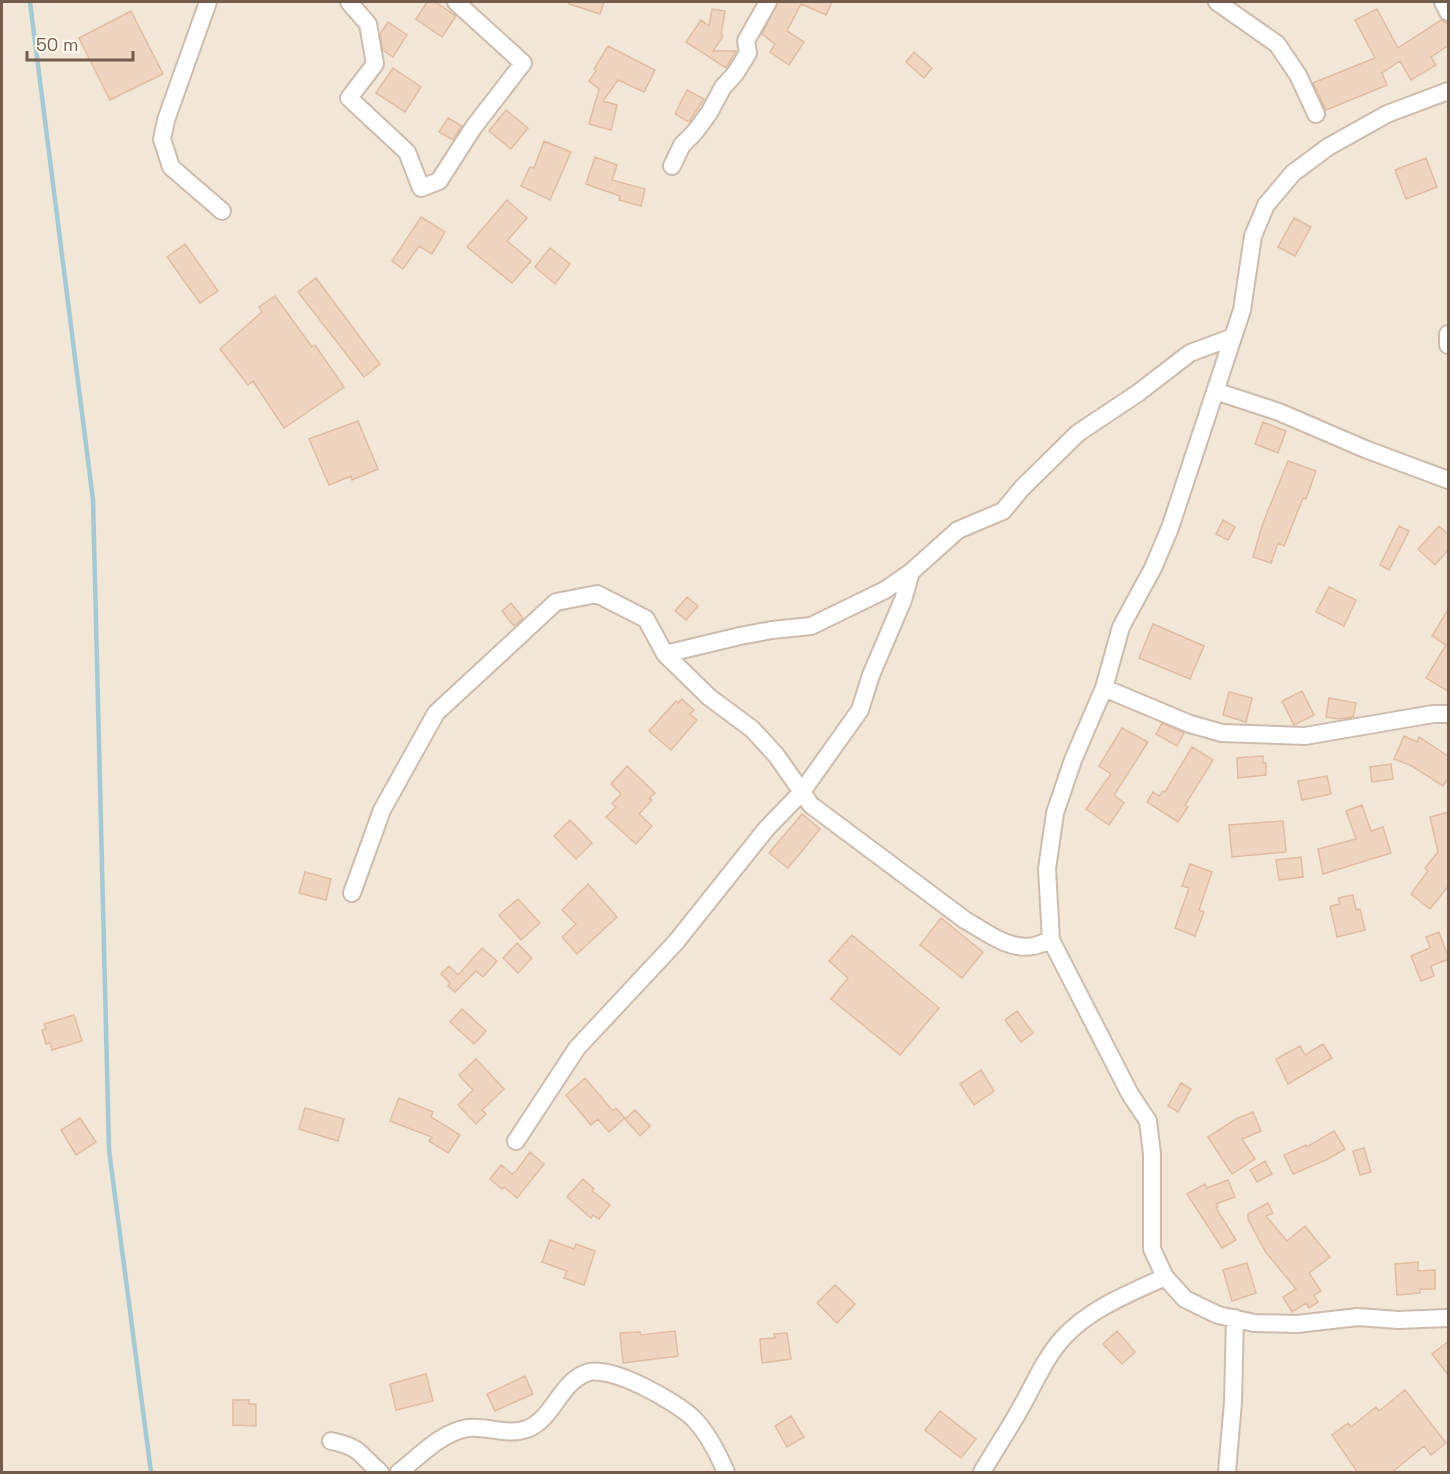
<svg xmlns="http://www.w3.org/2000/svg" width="1450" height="1474" font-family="'Space Grotesk',sans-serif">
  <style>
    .residential { fill: #f2e6d6 }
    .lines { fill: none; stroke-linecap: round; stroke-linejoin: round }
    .stream { stroke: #a3cbd5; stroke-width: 4.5 }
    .building { fill: #efd5c0; stroke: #e1bca1; stroke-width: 1.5 }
    .street-casing { stroke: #cdbcae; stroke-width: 20 }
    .street { stroke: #fff; stroke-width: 16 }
  </style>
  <rect width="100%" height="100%" fill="#fbf4e7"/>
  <path class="residential" d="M2 2H1448V1472H2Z"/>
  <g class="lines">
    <path class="stream" d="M30 2 93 500 109 1150 151 1472"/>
  </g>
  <path class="building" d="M427 2H435L456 16 442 37 416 19Z
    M570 2H604L600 14 569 4Z
    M778 2H832L826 15 801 4 787 31 804 42 789 65 770 52 775 44 762 34Z
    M712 9 725 11 721 34 723 36 713 51H736L726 68 686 42 701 20 709 26Z
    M1377 9 1398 48 1441 20 1449 24V45L1431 57 1436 65 1411 80 1400 61 1382 73 1387 85 1326 110 1313 83 1375 58 1355 20Z
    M131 11 163 74 110 100 79 38Z
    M388 22 407 35 393 57 383 50 380 34Z
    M608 46 655 70 644 92 618 80 603 101 617 105 611 130 589 124 599 89 589 81 596 71 594 69Z
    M914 52 932 68 924 78 906 62Z
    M393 68 421 87 405 112 376 93Z
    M687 90 704 99 689 122 675 114Z
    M506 110 528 128 511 149 489 131Z
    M448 118 462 126 453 140 439 132Z
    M544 141 571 152 550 200 521 186 530 167 534 168Z
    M595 157 617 165 612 180 645 189 641 206 619 200 620 196 586 184Z
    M1426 158 1437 187 1406 199 1395 170Z
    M507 200 527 218 507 241 531 261 512 283 467 247Z
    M421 217 445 232 432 254 419 246 403 269 392 261Z
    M1294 218 1311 227 1295 256 1278 247Z
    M185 244 218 291 200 303 167 257Z
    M550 248 570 264 555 284 535 267Z
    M316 278 380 364 364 377 298 292Z
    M275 296 312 347 315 345 344 387 284 428 253 381 248 385 220 349 262 312 259 307Z
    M358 421 378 469 352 480 351 476 329 485 309 439Z
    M1263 422 1286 431 1278 453 1255 444Z
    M1288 461 1316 471 1306 499 1303 498 1284 546 1278 543 1271 563 1253 557 1263 523Z
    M1223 520 1235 527 1228 540 1216 534Z
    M1399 526 1409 531 1389 570 1380 565Z
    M1439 526 1449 535V549L1435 565 1418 549Z
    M1329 587 1356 600 1344 626 1316 612Z
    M687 597 698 606 686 620 675 611Z
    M511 603 523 618 514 626 502 611Z
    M1449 608V692L1426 678 1446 645 1432 636Z
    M1153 624 1204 646 1190 679 1139 658Z
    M1302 691 1314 715 1294 725 1282 701Z
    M1229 692 1252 698 1246 722 1223 715Z
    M1329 698 1356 703 1353 717 1339 719 1326 717Z
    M682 699 694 710 690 714 697 720 671 750 649 731 676 701 678 703Z
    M1162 723 1184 733 1177 746 1156 734Z
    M1122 728 1148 742 1114 795 1124 803 1109 825 1086 809 1111 774 1099 766Z
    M1404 736 1417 742 1419 737 1449 757V777L1443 786 1412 766 1394 759Z
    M1192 747 1213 760 1185 805 1188 807 1178 822 1147 802 1153 792 1159 796 1163 791 1165 792Z
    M1263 756V763H1266V775L1238 778 1237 758Z
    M1391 764 1393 779 1372 782 1370 767Z
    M627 766 655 793 649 798 652 800 639 814 652 826 636 844 606 817 616 807 612 804 621 794 611 784Z
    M1327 776 1331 794 1302 800 1298 781Z
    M1362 805 1371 831 1383 827 1391 853 1323 874 1318 849 1356 839 1346 811Z
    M1449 812V885L1430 909 1411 894 1428 871 1425 868 1438 852 1430 817Z
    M802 814 820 829 788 868 769 853Z
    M570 820 592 843 576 859 554 836Z
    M1283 821 1286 852 1232 857 1229 825Z
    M1301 857 1303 877 1279 880 1276 860Z
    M1190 864 1212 872 1199 910 1204 912 1195 936 1175 928 1189 888 1182 886Z
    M305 872 331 879 326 900 299 893Z
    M588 884 617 917 577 954 562 937 576 924 562 910Z
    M1353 895 1356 910 1360 909 1365 930 1337 937 1330 906 1340 904 1338 898Z
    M518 899 540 923 521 940 499 915Z
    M941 918 983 952 962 978 920 945Z
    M1439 932 1449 959 1431 966 1434 976 1421 981 1411 956 1430 948 1426 937Z
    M852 935 939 1008 900 1055 831 999 848 978 829 961Z
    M517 943 532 958 518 973 503 958Z
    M482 948 497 961 483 977 476 971 455 992 448 986 450 983 441 974 449 966 458 975Z
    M462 1009 486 1031 474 1044 450 1022Z
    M1017 1011 1033 1033 1021 1042 1005 1020Z
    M74 1015 82 1041 52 1050 50 1043 46 1044 42 1030 46 1029 44 1024Z
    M1323 1044 1332 1058 1288 1084 1276 1059 1300 1046 1305 1055Z
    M476 1059 504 1089 482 1110 486 1114 476 1124 458 1105 473 1090 459 1075Z
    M981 1070 994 1091 974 1105 960 1084Z
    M585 1078 613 1111 616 1108 625 1118 609 1132 598 1119 591 1125 566 1095Z
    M1181 1083 1191 1089 1178 1112 1168 1106Z
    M399 1098 433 1112 431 1117 460 1135 448 1153 429 1141 432 1137 390 1121Z
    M305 1108 344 1119 338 1141 299 1129Z
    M635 1110 650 1126 640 1136 625 1119Z
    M1253 1112 1261 1131 1242 1139 1255 1159 1232 1174 1208 1137 1236 1119Z
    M80 1118 96 1142 76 1155 61 1130Z
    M1334 1131 1345 1149 1326 1160 1293 1174 1284 1155 1306 1145 1307 1147Z
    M1364 1148 1371 1172 1360 1175 1353 1151Z
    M530 1152 544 1164 517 1198 504 1187 502 1189 490 1179 501 1165 512 1174 517 1170Z
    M1265 1161 1272 1174 1257 1182 1250 1170Z
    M583 1179 594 1189 592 1191 610 1205 599 1219 593 1215 591 1218 567 1197Z
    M1228 1180 1235 1197 1216 1204 1218 1207 1216 1208 1236 1240 1222 1248 1187 1194 1205 1184 1207 1188Z
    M1268 1203 1273 1213 1266 1216 1287 1241 1305 1226 1330 1257 1309 1273 1321 1291 1314 1295 1318 1302 1309 1308 1306 1303 1292 1312 1283 1297 1296 1289 1265 1251 1248 1219V1214Z
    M550 1240 574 1249 576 1244 595 1251 584 1285 564 1278 567 1271 542 1262Z
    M1418 1262V1271L1435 1270V1289H1420V1293L1397 1295 1395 1264Z
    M1247 1263 1256 1293 1232 1301 1223 1270Z
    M835 1285 855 1304 837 1323 817 1303Z
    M675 1331 678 1356 623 1363 620 1333 640 1332 641 1335Z
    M1117 1331 1135 1352 1122 1364 1103 1344Z
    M787 1333 791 1359 762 1363 760 1339 775 1338 774 1334Z
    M1449 1341V1376L1432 1354Z
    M426 1374 433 1401 396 1410 390 1384Z
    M525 1376 533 1394 495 1411 487 1394Z
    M1405 1390 1446 1443 1431 1455 1424 1446 1391 1473H1358L1332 1435 1348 1423 1351 1427 1376 1407 1379 1411Z
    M233 1400H249V1404H256V1426L233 1425Z
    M940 1411 976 1439 961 1458 925 1430Z
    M791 1416 804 1437 787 1447 775 1426Z"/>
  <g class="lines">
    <defs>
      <path id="street" d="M208 2 166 120 162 139 171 167 222 211
        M349 2 368 24 375 64 349 98 407 152 421 188 439 181 473 128 523 63 456 2
        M1217 2 1277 44 1298 75 1316 114
        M1443 2 1448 12
        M1448 91 1387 114 1328 147 1293 173 1266 205 1253 236 1242 310 1170 528 1153 568 1121 627 1104 688 1073 760 1055 813 1047 869 1051 940 1130 1094 1148 1121 1152 1154V1249L1165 1277 1185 1299 1218 1315 1254 1323 1297 1324 1358 1317 1398 1320 1448 1318
        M672 166 682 145 695 132 709 113 723 87 735 74 748 53 746 41 768 2
        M1448 334V345
        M1215 391 1279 412 1365 449 1448 480
        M665 654 740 636 772 630 811 626 885 590 911 572
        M1104 688 1190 724 1222 733 1305 736 1433 714H1448
        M352 893 382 810 436 713 556 602 597 594 646 619 665 654 709 697 752 729 776 755 811 805 965 920C985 931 1009 951 1033 946 1039 945 1045 942 1051 940
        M516 1141 577 1048 676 942 767 828 801 793 860 710 871 675 903 600 911 572 958 530 1003 511 1022 488 1078 433 1138 393 1190 353 1233 337
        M331 1441C362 1447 359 1455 380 1472
        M399 1472C419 1457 441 1432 468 1428 488 1426 507 1436 527 1429 553 1419 559 1384 586 1373 610 1364 675 1401 693 1418 706 1431 719 1456 726 1472
        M982 1472C994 1451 1008 1431 1020 1409 1034 1385 1044 1359 1063 1338 1089 1309 1130 1293 1165 1277
        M1227 1472 1233 1402 1235 1318"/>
    </defs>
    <use href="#street" class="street-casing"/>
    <use href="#street" class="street"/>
  </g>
  <rect width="1450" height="1474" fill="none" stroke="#745c4d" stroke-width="6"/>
  <path d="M27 51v9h106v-9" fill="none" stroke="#745c4d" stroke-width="3"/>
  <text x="36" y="51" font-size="18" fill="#745c4d" stroke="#fef8ed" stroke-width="4.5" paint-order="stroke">50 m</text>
</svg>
